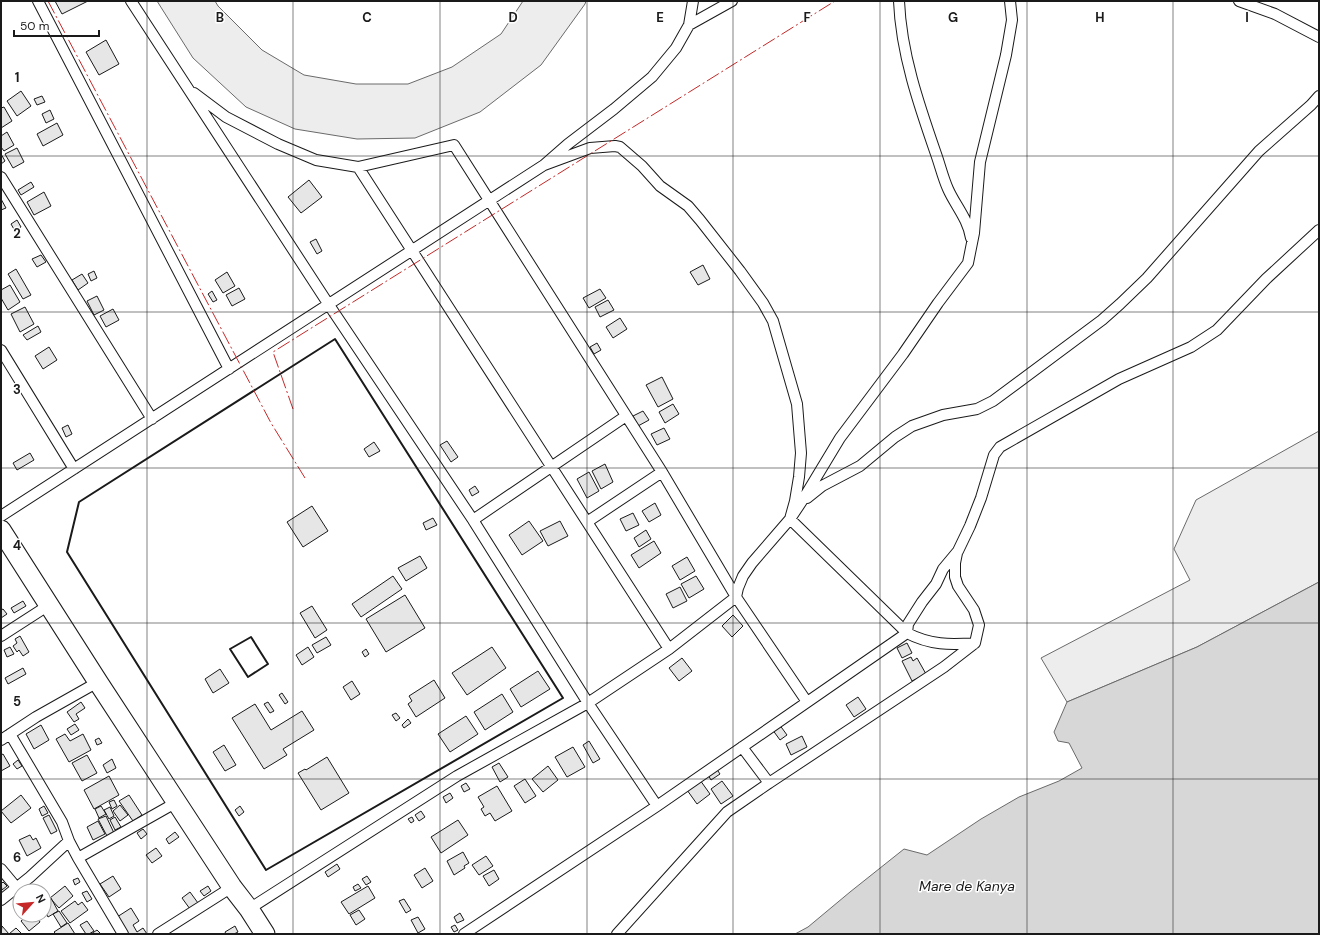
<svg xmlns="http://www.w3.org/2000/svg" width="1320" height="935" font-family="'DM Sans',sans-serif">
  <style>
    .green { fill: #ededed; stroke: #6a6a6a }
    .water { fill: #d7d7d7; stroke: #6a6a6a }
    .building { fill: #e6e6e6; stroke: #1a1a1a }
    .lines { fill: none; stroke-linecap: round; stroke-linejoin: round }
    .street-casing { stroke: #1a1a1a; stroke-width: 12 }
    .highway-casing { stroke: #1a1a1a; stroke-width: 21 }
    .street { stroke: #fff; stroke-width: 10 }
    .highway { stroke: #fff; stroke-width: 19 }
    .wall { stroke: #1a1a1a; stroke-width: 2 }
    .power { stroke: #c62828; stroke-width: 1; stroke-dasharray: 14 3 2 3; stroke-linecap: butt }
    .grid { fill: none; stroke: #1a1a1a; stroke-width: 1; stroke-opacity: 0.55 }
    .labels { text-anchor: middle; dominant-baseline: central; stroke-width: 3; stroke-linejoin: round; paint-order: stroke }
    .water-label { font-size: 14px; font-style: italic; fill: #1a1a1a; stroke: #fff }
    .grid-label { font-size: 13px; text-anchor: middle; font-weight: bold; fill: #1a1a1a; stroke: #fff; stroke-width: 3; stroke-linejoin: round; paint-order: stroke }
  </style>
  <rect width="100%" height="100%" fill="#fff"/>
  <path class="green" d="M157 1H215L218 6 262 50 304 75 356 84H408L452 67 501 34 523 1H586L585 4 541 65 480 112 415 138 357 139 295 129 246 107 193 58Z
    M1319 431V582L1197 647 1067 702 1041 658 1190 580 1174 549 1196 500Z"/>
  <path class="water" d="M1319 582V934H795L808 927 850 892 904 849 927 855 981 819 1019 797 1059 781 1082 768 1069 743 1058 741 1054 732 1067 702 1197 647Z"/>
  <path class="building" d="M55 1H88L62 14Z
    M106 40 119 64 99 75 86 52Z
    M21 91 31 106 17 116 7 101Z
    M42 96 45 102 37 105 34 99Z
    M4 107 12 121 1 128V108Z
    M50 110 54 119 46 123 42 114Z
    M57 123 63 135 43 146 37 134Z
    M7 132 14 145 4 151 1 147V136Z
    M17 148 24 162 13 168 5 154Z
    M1 154 5 161 1 164Z
    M309 180 322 197 301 213 288 197Z
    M31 182 34 187 21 195 18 190Z
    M44 192 51 206 34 215 27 202Z
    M1 199 6 208 1 210Z
    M17 220 21 227 15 231 11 224Z
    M316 239 322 251 317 254 310 242Z
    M41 255 46 262 37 267 32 259Z
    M703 265 710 279 698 285 690 272Z
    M16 269 31 295 23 299 8 274Z
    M94 271 97 278 91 281 88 274Z
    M227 272 235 286 223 293 215 280Z
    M82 274 88 283 78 290 72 280Z
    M10 285 20 302 8 310 1 298V290Z
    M239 288 245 299 232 306 226 295Z
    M600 289 606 298 589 308 583 298Z
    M212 291 217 300 213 302 208 294Z
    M97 296 104 310 94 315 87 301Z
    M608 300 614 310 600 317 595 307Z
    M25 307 34 324 20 332 11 314Z
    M113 309 119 320 106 327 100 316Z
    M620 318 627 329 613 338 606 327Z
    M38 326 41 332 27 340 23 335Z
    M597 343 601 350 594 354 590 347Z
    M49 347 57 360 43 369 35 356Z
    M662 377 673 399 658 407 646 385Z
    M673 404 679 414 665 423 659 412Z
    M643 411 649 420 638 426 633 416Z
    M68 425 72 434 66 437 62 428Z
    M664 428 670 439 657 445 651 434Z
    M447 441 458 457 451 462 440 445Z
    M374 442 380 451 369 457 364 449Z
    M30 453 34 460 17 470 13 463Z
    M605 464 613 482 601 489 592 471Z
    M589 472 599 491 587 498 577 479Z
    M475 486 479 492 472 496 469 490Z
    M655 503 661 515 649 522 642 511Z
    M312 506 328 531 303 547 287 522Z
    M633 513 639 525 626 531 620 519Z
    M433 518 437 525 426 530 423 523Z
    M529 521 543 541 522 555 509 535Z
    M560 521 568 536 548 546 540 531Z
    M646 530 651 539 639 547 634 538Z
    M654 541 661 553 639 568 631 555Z
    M420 556 427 568 406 581 398 568Z
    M687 557 695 571 680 580 672 566Z
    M393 576 402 589 361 617 352 604Z
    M696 576 704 589 689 598 681 584Z
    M680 587 687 601 673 608 666 594Z
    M405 595 425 628 386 652 366 619Z
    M23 601 26 606 14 613 11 608Z
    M312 606 327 630 315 638 300 613Z
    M3 609 7 614 1 618V610Z
    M733 615 743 626 732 637 722 626Z
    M20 636 29 652 23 656 19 650 17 652 13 646 17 643 15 639Z
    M326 637 331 645 317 653 312 645Z
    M907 643 912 653 902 658 897 648Z
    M10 647 14 654 7 657 4 650Z
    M308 647 314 657 302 665 296 655Z
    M492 647 506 668 467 695 452 673Z
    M366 649 369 654 365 657 362 652Z
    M911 657 913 661 917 658 926 674 912 681 902 661Z
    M682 658 692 671 679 681 669 668Z
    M23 668 26 674 8 684 5 678Z
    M220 669 229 683 213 693 205 679Z
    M538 671 550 689 521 707 510 689Z
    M434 680 445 698 416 717 408 704 412 701 409 696Z
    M352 681 360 694 351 700 343 687Z
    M282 693 288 702 285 704 279 695Z
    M502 694 513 712 485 730 474 712Z
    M858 697 866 709 854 717 846 705Z
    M81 702 85 708 76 714 79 719 74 722 67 712Z
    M268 702 274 711 270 713 264 704Z
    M255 704 271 730 302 711 314 730 283 749 287 755 264 769 232 718Z
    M396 713 400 718 396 721 392 715Z
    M466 716 478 734 450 752 438 734Z
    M408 719 411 723 404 728 402 725Z
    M75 724 79 730 71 735 67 729Z
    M779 724 787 735 780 740 772 729Z
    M41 725 49 740 34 749 26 734Z
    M65 734 70 741 83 734 91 750 69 762 56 739Z
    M802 736 807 747 791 755 786 744Z
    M99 738 102 743 97 745 95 740Z
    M589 741 600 759 593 763 583 745Z
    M224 745 236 765 225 771 213 752Z
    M573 747 585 767 567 777 555 757Z
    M3 754 10 766 1 771V755Z
    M87 755 97 773 82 781 72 763Z
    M327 757 349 793 321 810 298 773 305 769 306 770Z
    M112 759 116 768 107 773 103 765Z
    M18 760 22 766 17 769 13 764Z
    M499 763 508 777 500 782 492 767Z
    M548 766 558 780 543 792 532 779Z
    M716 768 720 774 711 780 707 773Z
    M109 776 119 795 94 809 84 790Z
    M525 779 536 796 525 803 514 786Z
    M700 780 710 794 697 804 687 790Z
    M722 781 733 796 721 804 711 789Z
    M466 783 470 789 464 792 461 786Z
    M497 786 512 811 495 821 490 813 485 816 481 809 484 807 478 797Z
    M450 793 453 798 446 803 443 797Z
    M21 795 31 808 11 823 1 811Z
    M129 795 142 815 133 821 119 801Z
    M114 800 117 806 112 809 109 802Z
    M120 805 128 815 120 821 113 811Z
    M44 806 48 813 42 816 39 809Z
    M101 806 106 814 99 818 95 809Z
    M240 806 244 812 239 816 235 810Z
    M110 807 114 816 109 819 104 810Z
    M421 811 425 817 419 821 415 815Z
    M49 815 57 831 51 834 43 818Z
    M106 816 114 833 107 836 98 819Z
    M115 817 121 827 115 830 110 820Z
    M412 817 414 821 411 823 408 819Z
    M458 820 468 835 441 853 431 837Z
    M98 821 105 834 93 840 87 827Z
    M143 829 147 834 141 839 137 833Z
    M175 832 179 837 169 844 166 839Z
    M30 835 33 840 36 838 41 848 27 856 19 840Z
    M156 848 162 856 152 863 146 855Z
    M463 852 469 863 464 866 465 868 454 875 447 861Z
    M486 856 493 866 479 875 472 865Z
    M337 864 340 869 328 877 325 872Z
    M425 868 433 881 422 888 414 875Z
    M494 870 499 879 489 886 483 876Z
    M113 876 121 889 109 897 100 884Z
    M367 876 371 882 366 885 362 879Z
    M78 878 80 882 75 885 73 880Z
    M3 882 7 886 2 890 1 884Z
    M358 884 361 888 355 891 353 887Z
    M65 886 73 896 59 908 50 898Z
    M208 886 211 891 204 896 200 891Z
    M368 886 375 898 349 914 341 902Z
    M87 891 92 899 87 902 82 893Z
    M190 892 198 903 190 909 182 898Z
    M51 898 58 911 48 917 45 911 46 910 44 907V902Z
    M404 899 411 910 406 913 399 901Z
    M75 901 78 905 82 902 88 910 70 923 61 911Z
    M131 908 139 921 133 925 137 932 143 928 147 934H128L117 917Z
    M359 910 365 919 356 925 350 915Z
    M59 911 67 923 61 927 53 914Z
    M460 913 464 920 457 923 454 917Z
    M28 915 32 921 37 917 40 922 29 931 21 921Z
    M418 917 425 929 418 933 411 920Z
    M87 921 94 931 89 934H86L80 925Z
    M68 923 75 934H56L54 932Z
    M455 925 458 930 454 932 451 927Z
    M2 926 9 934H1Z
    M235 926 238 932 234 934H226L225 932Z
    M16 928 22 934H9Z
    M97 930 101 934H91Z"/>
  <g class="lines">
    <defs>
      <path id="street" d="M38 1 229 369
        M131 1 329 305 473 520 588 703 657 806
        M899 1C901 53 919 105 936 154 940 165 943 178 948 189 955 205 968 219 971 238
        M1239 1 1275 14 1319 37
        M689 25 693 1
        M194 93 226 117 278 144 316 160 358 167 454 145 662 472 736 597 807 702
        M358 167 669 649
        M1 177 152 419
        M1 350 74 469
        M807 498 822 486 860 466 895 437 912 426 943 415 977 409 993 401 1102 320 1120 304 1147 278 1259 151 1311 105 1319 96
        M1 516 544 165 568 144 614 109 652 77 676 48 689 25 732 1
        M473 520 626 416
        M587 522 662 472
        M1 636 49 605
        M975 643C950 645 930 645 907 633L790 519 802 501 840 438 903 354 938 303 968 263 974 233 980 162 1006 55 1012 20 1010 1
        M10 734 62 822 69 841 78 858 123 934
        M1 740 36 717 98 682
        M769 783 944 667 975 643 979 625 974 610 958 586 955 577V563L957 553
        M78 858 177 802
        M1 869 16 887
        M1 900 30 877 69 841
        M249 909 457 776 588 703 669 649 736 597 738 588 743 576 752 563 790 519 795 501 799 477 801 453 797 404 773 321 763 303 740 271 700 220 688 206 660 186 642 166 620 147 615 146 590 148 544 165
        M158 934 232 887
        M464 934 657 806 907 633 908 624 922 602 936 584 943 569 958 551 970 526 981 498 994 455 1000 447 1119 379 1191 347 1217 330 1266 279 1319 230
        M617 934 727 812 769 783 742 747"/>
      <path id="highway" d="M1 530 98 682 232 887 249 909 265 934"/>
    </defs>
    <use href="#street" class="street-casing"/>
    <use href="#highway" class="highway-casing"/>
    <use href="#street" class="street"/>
    <use href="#highway" class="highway"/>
    <path class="wall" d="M335 339 563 698 266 870 67 552 79 502Z
      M251 637 268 664 248 677 230 649Z"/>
    <path class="power" d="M48 1 271 423 305 478
      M293 409 273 352 835 1"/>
  </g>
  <path class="grid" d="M147 1V934M293 1V934M440 1V934M587 1V934M733 1V934M880 1V934M1027 1V934M1173 1V934M1 156H1319M1 312H1319M1 468H1319M1 623H1319M1 779H1319"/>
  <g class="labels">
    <g class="water-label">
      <text x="967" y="886">Mare de Kanya</text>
    </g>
  </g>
  <g class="grid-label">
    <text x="220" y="22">B</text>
    <text x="367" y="22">C</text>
    <text x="513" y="22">D</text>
    <text x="660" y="22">E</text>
    <text x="807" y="22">F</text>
    <text x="953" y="22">G</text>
    <text x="1100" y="22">H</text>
    <text x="1247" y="22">I</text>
    <text x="17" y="82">1</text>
    <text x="17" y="238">2</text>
    <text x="17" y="394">3</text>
    <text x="17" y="550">4</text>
    <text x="17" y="706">5</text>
    <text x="17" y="862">6</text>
  </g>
  <rect width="1320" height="935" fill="none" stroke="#1a1a1a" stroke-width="4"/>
  <g transform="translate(32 903) rotate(63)"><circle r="19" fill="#ffffff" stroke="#a3a3a3"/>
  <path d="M0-3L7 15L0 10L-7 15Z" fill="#c62828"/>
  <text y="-6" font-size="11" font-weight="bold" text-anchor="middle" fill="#1a1a1a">N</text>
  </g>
  <path d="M14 30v6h85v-6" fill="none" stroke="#1a1a1a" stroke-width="2"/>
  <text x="20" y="30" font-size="12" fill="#1a1a1a" stroke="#ffffff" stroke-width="3" paint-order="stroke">50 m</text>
</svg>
